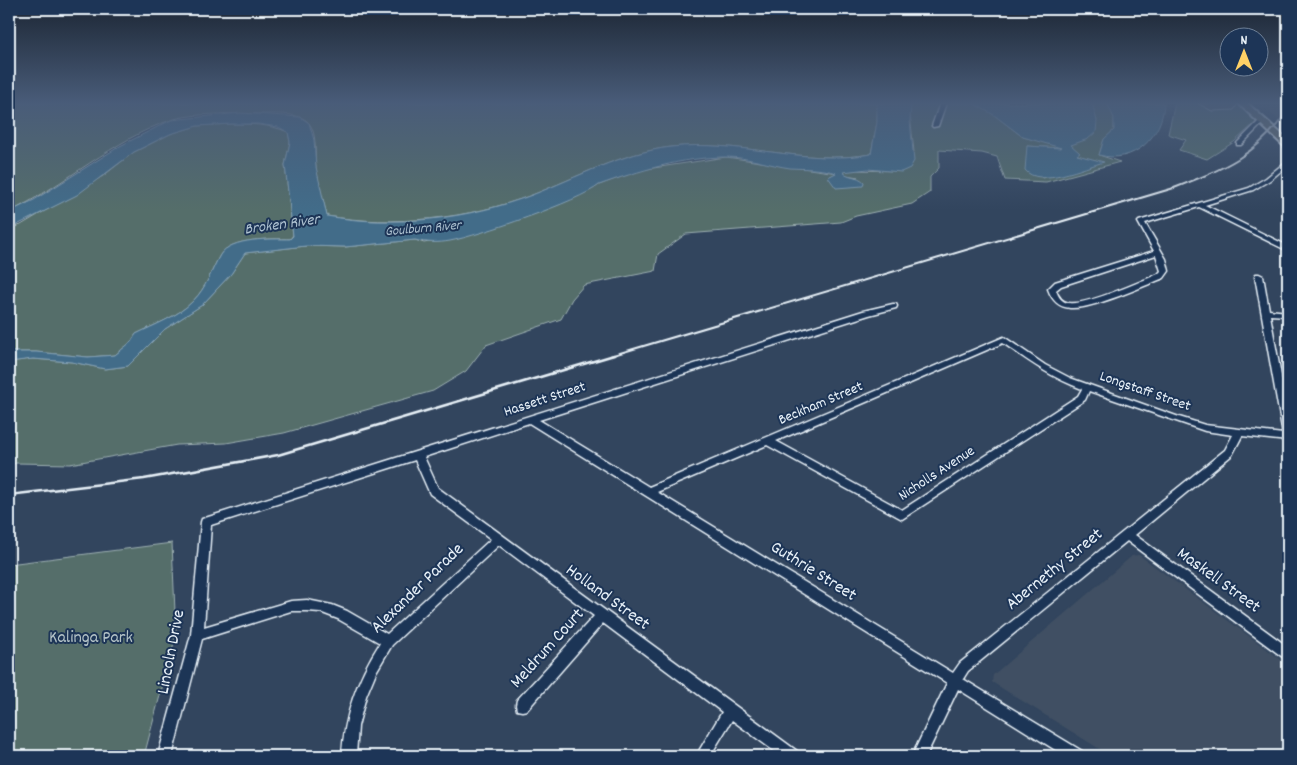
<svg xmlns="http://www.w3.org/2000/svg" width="1297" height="765" font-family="Dekko,sans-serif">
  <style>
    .built { fill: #415063 }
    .green { fill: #546e6b; stroke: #9eb0b2 }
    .water { fill: #426c89; stroke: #84a1b5 }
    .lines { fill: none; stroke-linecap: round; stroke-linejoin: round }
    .minor-casing { stroke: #e8f1f8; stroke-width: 3 }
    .trunk-casing { stroke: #e8f1f8; stroke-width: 4 }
    .minor { fill: #1d3557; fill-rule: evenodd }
    .trunk { fill: #6b706d; fill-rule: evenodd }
    .rail-far1 { stroke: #e8f1f8; stroke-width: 2 }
    .rail { stroke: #e8f1f8; stroke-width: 2.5 }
    .wall { fill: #565c60; stroke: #e8f1f8 }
    .labels { text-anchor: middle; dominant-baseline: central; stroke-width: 4; stroke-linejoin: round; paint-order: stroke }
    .far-water-label { font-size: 14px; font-style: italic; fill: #aec2d1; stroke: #1d3557 }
    .street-label { font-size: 15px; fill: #e8f1f8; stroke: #1d3557 }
    .water-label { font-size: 16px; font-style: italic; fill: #aec2d1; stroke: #1d3557 }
    .near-street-label { font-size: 18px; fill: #e8f1f8; stroke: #1d3557 }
    .near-park-label { font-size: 18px; fill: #b4c3c7; stroke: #1d3557 }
  </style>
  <rect width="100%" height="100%" fill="#32455e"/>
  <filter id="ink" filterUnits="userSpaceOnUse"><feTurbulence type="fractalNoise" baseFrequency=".02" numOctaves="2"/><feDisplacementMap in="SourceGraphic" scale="10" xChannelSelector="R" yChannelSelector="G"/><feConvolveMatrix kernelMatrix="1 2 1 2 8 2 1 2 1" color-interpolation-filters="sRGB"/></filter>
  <g filter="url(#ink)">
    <path class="built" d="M1282 103H1288V129L1269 111 1270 108 1278 110Z
      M1139 555 1288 665V756H1111L992 682 993 675 1132 556Z"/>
    <path class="green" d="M9 103H877V122L871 154C804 166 739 139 671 147 621 153 578 177 532 195 468 219 394 227 327 216 323 200 319 184 316 168 314 155 318 135 309 123 300 112 274 114 262 114 239 113 191 113 171 120 116 138 62 187 9 212Z
      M909 103H973L994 115 1023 137 1058 146 1061 148 1027 146 1042 178 1102 162 1076 155 1070 145 1097 121 1092 103H1107L1114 118V130L1104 139 1099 155 1120 162 1046 182 1005 180 997 157 982 153 939 150V168L930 177V192L912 204 856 216 841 222 686 234 658 254 655 271 584 285 572 299 561 319 486 345 466 371 433 391 284 433 226 443 177 445 70 464 16 463 9 466V362L32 359 72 362 105 369 128 366 165 329 202 305 231 274 245 253 306 246 345 247 415 240 424 243 481 232 557 205 593 189 599 185 640 170 726 157 837 173 828 177H858L847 175 842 172 846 170 901 171 914 152Z
      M1175 103H1237L1257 121 1234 142 1207 159 1179 150 1186 140 1168 134Z
      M231 124C251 124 269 124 288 132L290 142 285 165 293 235 290 239C272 239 231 237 220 255 211 271 207 287 193 301 179 316 154 325 136 334L131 342 115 355 88 357 36 352H9V229L21 225 103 176 134 152 170 134 197 126Z
      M172 543 176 635 144 756H9V564Z"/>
    <path class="water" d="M877 103 911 104 910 121 914 161 910 168 901 172 868 169 843 172C849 178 857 175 864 182L863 186 836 188 828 177 836 173C821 168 806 169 790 168 769 165 748 157 726 157 684 157 638 171 599 185 580 201 477 236 450 241 439 243 426 243 415 240L345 247 306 246 245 253 231 274 202 305 165 329 128 366 105 369 72 362 33 359 9 362V352H36L88 357 115 355 131 342 136 334C154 325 179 316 193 301 207 287 211 271 220 255 231 237 272 239 290 239L293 236 285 165 290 142 288 132 278 127 258 124H231L197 126 170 134 134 152 77 195 9 229V212L34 200 120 146 171 120 240 113 300 117 309 123 314 140 316 167 327 216C393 228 469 219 532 195 578 177 621 153 671 147 739 139 804 166 871 154L877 122Z
      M973 103H1092L1097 121 1096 132 1088 139 1071 145 1080 153 1077 155 1104 162C1085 167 1039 188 1025 170L1027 146 1061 148 1023 137 994 115Z
      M1107 103H1164C1163 136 1134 165 1099 155L1104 139 1114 130V118Z"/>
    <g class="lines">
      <defs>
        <path id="minor" d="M940 103H946L938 126 933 127 932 126Z
          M1260 120 1265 121 1241 145H1237V143Z
          M1288 160V165L1270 180 1253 190 1205 205 1288 246V251L1199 207 1145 223 1166 259 1169 271 1164 278C1143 286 1091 310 1070 308 1058 307 1052 300 1048 289L1055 282 1154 251 1138 222 1139 221 1249 188 1266 178ZM1156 255 1161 271 1158 274C1142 281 1084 306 1069 303 1061 302 1058 296 1056 290L1061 286Z
          M1256 274H1259L1263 276 1269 310 1288 312V316L1270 315 1288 414V441L1242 436 1232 455 1135 535 1288 647V660L1284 658 1127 541 968 671 963 679 1082 751 1084 756H1065L958 689 926 756H912L947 683 529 423 424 457 438 488 797 751 799 756H781L732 720 710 756H696L722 712 603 623 527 710 522 711 517 710 516 705 517 700 594 616 499 545 392 645 376 672 366 696 358 726 356 756H342C344 715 358 677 380 643L338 619 320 612 307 611H291L202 639 172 756H158L191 635 201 522 202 519 863 311 893 304H896L897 306 896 308 869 315 539 420 649 487 1004 337 1045 365 1070 378 1179 417 1205 425 1283 434 1255 276ZM1003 343C1030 362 1051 377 1082 389L1078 396 902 510 776 441ZM1089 391 1205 431 1233 435 1225 450 960 663 953 673 657 492 767 445 902 519 1085 400ZM415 460 430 494 491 539 387 634 347 611 332 605 307 600 291 601 204 627 211 525Z"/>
        <path id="trunk" d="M1238 103H1247L1288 140V148L1285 147Z"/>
      </defs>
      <use href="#minor" class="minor-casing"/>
      <use href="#trunk" class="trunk-casing"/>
      <use href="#minor" class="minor"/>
      <use href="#trunk" class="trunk"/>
      <path class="rail-far1" d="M610 356 1174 188C1223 169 1258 155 1288 110"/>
      <path class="rail" d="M9 495 144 479 278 455 614 355"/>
    </g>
    <path class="wall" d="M1197 103H1238L1234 110 1212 111Z"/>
  </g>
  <linearGradient id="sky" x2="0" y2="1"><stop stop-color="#1c2634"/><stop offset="0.49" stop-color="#495c79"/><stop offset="1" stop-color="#495c79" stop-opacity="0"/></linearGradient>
  <rect width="1297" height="210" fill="url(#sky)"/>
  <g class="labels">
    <g class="far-water-label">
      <text transform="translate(423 229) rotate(-5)">Goulburn River</text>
    </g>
    <g class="street-label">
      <text transform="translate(1145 392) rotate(19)">Longstaff Street</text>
      <text transform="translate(545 400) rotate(-18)">Hassett Street</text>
      <text transform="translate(821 404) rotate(-23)">Beckham Street</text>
      <text transform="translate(937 474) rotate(-33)">Nicholls Avenue</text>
    </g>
    <g class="water-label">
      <text transform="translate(282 225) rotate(-8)">Broken River</text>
    </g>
    <g class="near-street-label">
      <text transform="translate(1055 570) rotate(-39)">Abernethy Street</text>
      <text transform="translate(813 572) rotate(32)">Guthrie Street</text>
      <text transform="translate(1218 581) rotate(36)">Maskell Street</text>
      <text transform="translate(418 589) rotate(-44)">Alexander Parade</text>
      <text transform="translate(607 598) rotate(36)">Holland Street</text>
      <text transform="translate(548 649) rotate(-48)">Meldrum Court</text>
      <text transform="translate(172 652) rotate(-79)">Lincoln Drive</text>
    </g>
    <g class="near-park-label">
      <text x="91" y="638">Kalinga Park</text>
    </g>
  </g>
  <rect width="1297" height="765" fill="none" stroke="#1d3557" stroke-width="30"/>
  <rect x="15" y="15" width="1267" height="735" fill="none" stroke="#e8f1f8" stroke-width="2" filter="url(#ink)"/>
  <g transform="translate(1244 52)"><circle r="24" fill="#1d3557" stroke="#6e8097"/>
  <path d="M0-4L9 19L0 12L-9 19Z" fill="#ffd166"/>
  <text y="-8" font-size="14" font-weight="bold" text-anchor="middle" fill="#e8f1f8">N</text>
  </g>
</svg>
